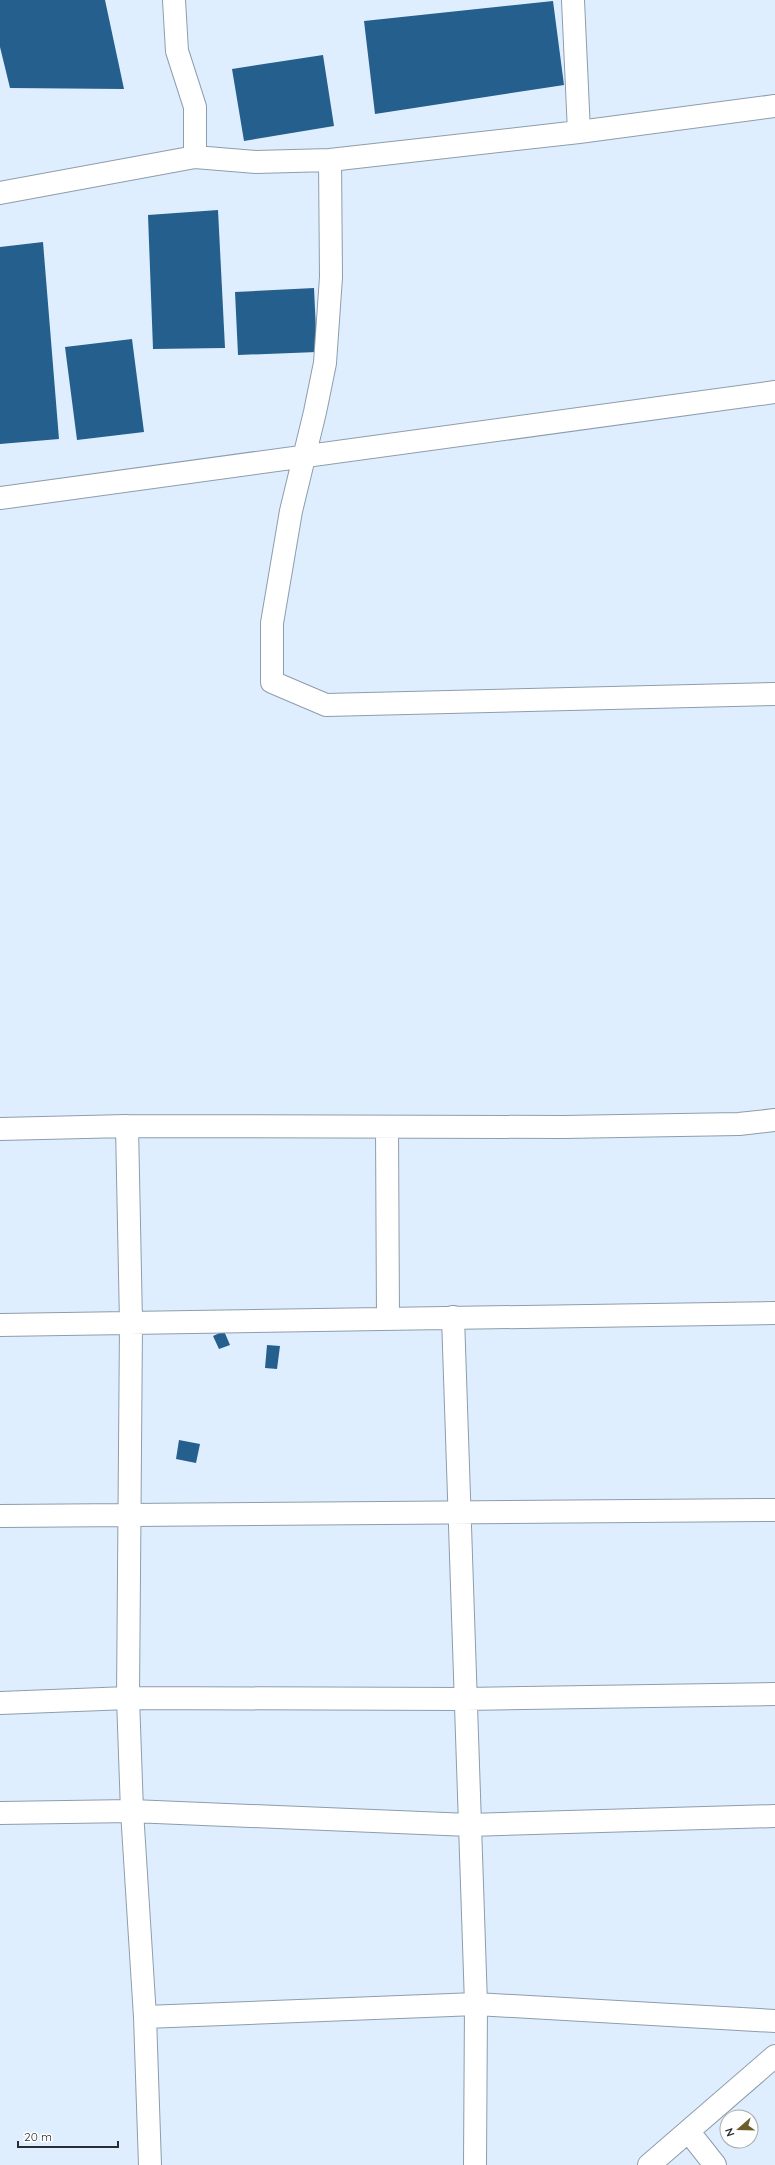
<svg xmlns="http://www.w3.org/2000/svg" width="775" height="2165" font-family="Quicksand,sans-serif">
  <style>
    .building { fill: #255f8e }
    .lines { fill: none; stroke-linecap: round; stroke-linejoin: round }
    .minor-casing { stroke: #8e9dab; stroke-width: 24 }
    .minor { stroke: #fff; stroke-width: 22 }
  </style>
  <rect width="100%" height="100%" fill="#deeefe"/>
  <path class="building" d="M0 0H105L124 89 10 88 0 47Z
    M553 1 564 85 375 114 364 21Z
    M323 55 334 126 244 141 232 69Z
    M218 210 225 348 153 349 148 215Z
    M43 242 59 439 0 444V247Z
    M314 288 317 352 238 355 235 292Z
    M132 339 144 432 77 440 65 347Z
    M224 1331 230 1345 219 1349 213 1336Z
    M267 1345 280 1346 277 1369 265 1368Z
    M179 1440 200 1444 196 1463 176 1459Z"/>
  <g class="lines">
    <defs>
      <path id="minor" d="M174 0 177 51 195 107V157
        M573 0 579 132
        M330 160 331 277 325 363 315 412 291 511 272 623V682L326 705 775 694
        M0 193 195 157 256 162 330 160 579 132 775 106
        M0 498 775 392
        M127 1126 131 1323 128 1698 132 1811 145 2017 150 2165
        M387 1127 388 1318
        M0 1129 127 1126 563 1127 739 1124 775 1120
        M453 1317 476 2004 475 2165
        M0 1325 775 1313
        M0 1516 775 1510
        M0 1703 128 1698 465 1699 775 1694
        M0 1813 132 1811 469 1825 775 1816
        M145 2017 476 2004 775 2021
        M689 2132 715 2165
        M649 2165 775 2056"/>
    </defs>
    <use href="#minor" class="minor-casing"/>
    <use href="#minor" class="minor"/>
  </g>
  <g transform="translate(739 2129) rotate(250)"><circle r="19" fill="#ffffff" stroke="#a9abad"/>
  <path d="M0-3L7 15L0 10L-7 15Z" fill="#6b5e2b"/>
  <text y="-6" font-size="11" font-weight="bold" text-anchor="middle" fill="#282e33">N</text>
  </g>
  <path d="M18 2141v6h100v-6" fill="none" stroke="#282e33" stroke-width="2"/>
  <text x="24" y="2141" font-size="12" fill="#282e33" stroke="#ffffff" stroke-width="3" paint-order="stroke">20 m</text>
</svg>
